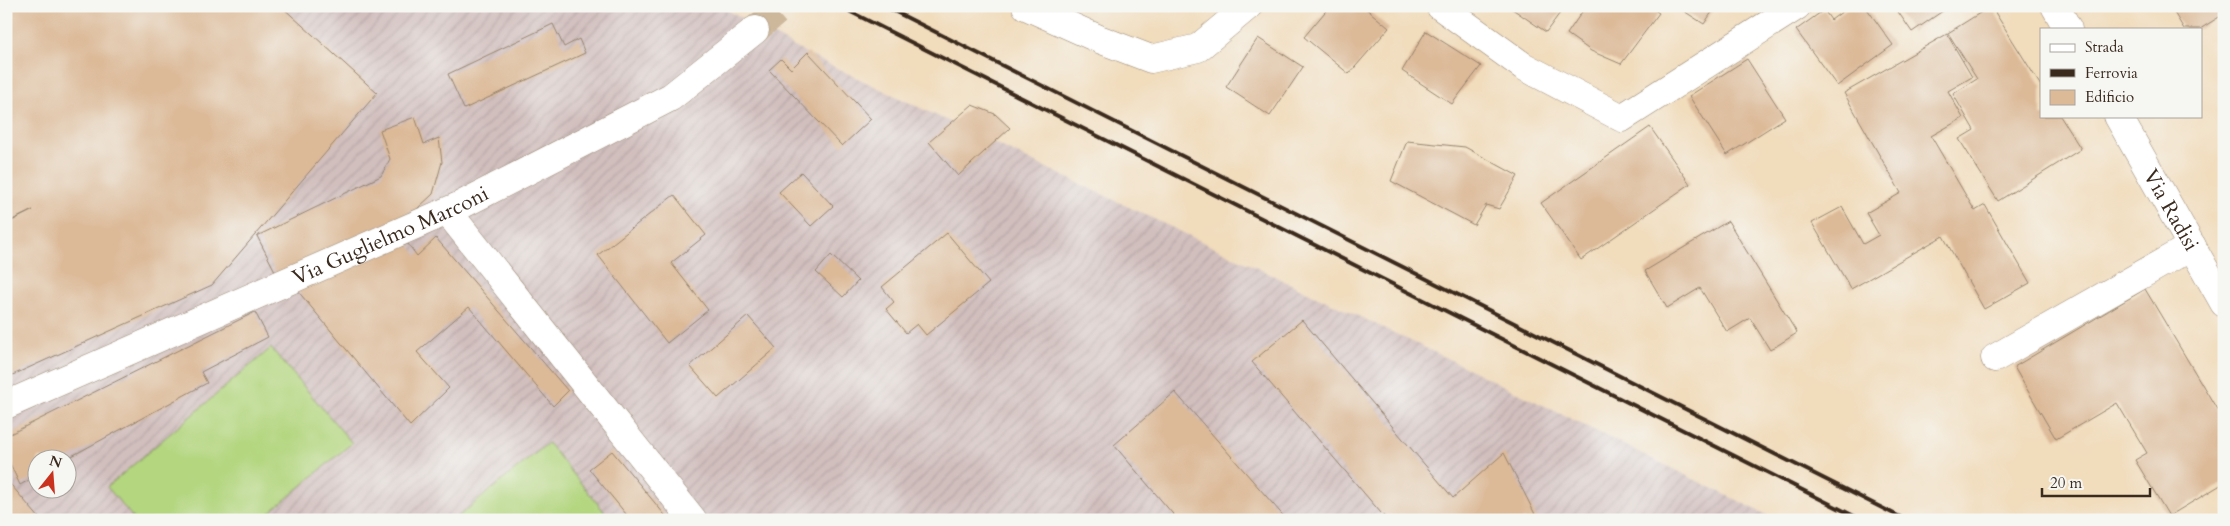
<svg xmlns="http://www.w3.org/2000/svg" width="2230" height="526" font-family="Cardo,serif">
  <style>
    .industrial { fill: url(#industrial-furrows); fill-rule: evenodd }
    .grass { fill: #b3d67f; stroke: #77804e }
    .building { fill: #dcba98 }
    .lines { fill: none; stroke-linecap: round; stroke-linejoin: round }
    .minor-tunnel { stroke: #cdb89c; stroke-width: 28; stroke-dasharray: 28 14; stroke-linecap: butt }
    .minor-casing { stroke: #96836d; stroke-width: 29 }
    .minor { stroke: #fff; stroke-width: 28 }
    .rail { stroke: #3b2a1e; stroke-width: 4 }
    .labels { text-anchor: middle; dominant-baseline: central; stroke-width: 5; stroke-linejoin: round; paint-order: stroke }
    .street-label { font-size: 21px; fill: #3b2a1e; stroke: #f6f6f2 }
  </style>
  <defs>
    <pattern id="industrial-furrows" width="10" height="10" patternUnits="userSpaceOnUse" patternTransform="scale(1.25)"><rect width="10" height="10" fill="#d1bfbe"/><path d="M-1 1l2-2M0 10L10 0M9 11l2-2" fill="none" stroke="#b4a4a3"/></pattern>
  </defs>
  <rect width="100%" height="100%" fill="#f6f6f2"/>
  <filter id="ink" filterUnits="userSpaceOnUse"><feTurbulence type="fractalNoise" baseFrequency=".02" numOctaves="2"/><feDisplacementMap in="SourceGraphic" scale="10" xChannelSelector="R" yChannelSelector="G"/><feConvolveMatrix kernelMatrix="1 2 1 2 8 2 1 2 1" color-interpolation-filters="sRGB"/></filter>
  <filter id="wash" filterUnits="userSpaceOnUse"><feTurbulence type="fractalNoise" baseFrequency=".0096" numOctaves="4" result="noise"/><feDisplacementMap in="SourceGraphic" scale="20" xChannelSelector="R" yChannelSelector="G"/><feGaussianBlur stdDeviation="1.12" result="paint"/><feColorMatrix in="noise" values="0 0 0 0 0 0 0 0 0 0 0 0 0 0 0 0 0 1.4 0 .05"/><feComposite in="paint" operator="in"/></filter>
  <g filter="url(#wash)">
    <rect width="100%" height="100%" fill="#f1dcbc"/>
    <path class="industrial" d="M6 6H720L809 55 1457 363 1777 520H6ZM38 458H68V488H38Z"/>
    <path class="grass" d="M271 348 352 443 261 520H135L107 487Z
      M548 443 611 520H454Z"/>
    <g id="blocks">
      <path class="building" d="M6 6H281L377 93 212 285 6 378V224L33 210 6 223Z
        M1330 6H1363L1389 28 1349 74 1304 37Z
        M1508 6H1565L1546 32Z
        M1586 6H1649L1659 13 1621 64 1591 51 1567 34Z
        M1676 6H1716L1704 24Z
        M1850 6H1865L1893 45 1837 86 1796 30 1824 10 1831 20Z
        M1894 6H1950L1912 32Z
        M1991 6 2041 86V116H2060L2081 149 1998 201 1959 139 1974 130 1953 94 1977 79 1948 33Z
        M2170 6H2224V14L2200 29H2184Z
        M553 24 564 47 579 39 585 53 464 109 448 74Z
        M1426 31 1481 66 1452 104 1402 71Z
        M1947 34 1972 77 1948 91 1963 118 1931 136 1975 211 1985 205 2030 283 1984 309 1943 236 1851 289 1812 223 1842 207 1863 244 1879 235 1866 213 1901 193 1844 93Z
        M1258 38 1303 67 1270 116 1226 87Z
        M808 52 871 119 842 146 769 70 781 59 791 69Z
        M1747 59 1785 118 1727 155 1689 96Z
        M972 105 995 114 1010 128 958 176 929 142Z
        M415 117 424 144 439 138 442 162 433 194 417 209 277 275 257 236 381 176 390 159 380 130Z
        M1650 127 1690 184 1581 260 1541 203Z
        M1407 141 1465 147 1518 176 1499 209 1486 205 1474 225 1391 181Z
        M801 172 833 206 811 226 779 192Z
        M674 195 706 235 671 263 708 310 667 343 598 255Z
        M1728 221 1797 333 1770 350 1750 318 1727 332 1700 288 1667 308 1645 271Z
        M947 233 989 283 926 335 917 324 906 333 886 309 894 302 882 287Z
        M436 238 568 391 553 406 469 307 417 352 449 388 410 426 297 290 351 264 408 244 417 256Z
        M831 255 858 281 843 297 816 272Z
        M2145 289 2224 421V483L2169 516 2135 460 2147 453 2117 403 2056 439 2014 367Z
        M255 312 268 337 201 372 207 383 68 458H38V475L20 485 6 455V436Z
        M748 316 776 348 718 398 690 366Z
        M1302 320 1453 498 1504 453 1538 520H1387L1252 362Z
        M1175 392 1287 520H1178L1114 445Z
        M612 451 669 520H631L589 469Z
        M6 479 41 520H13L6 511Z"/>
    </g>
  </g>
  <g filter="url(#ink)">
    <use href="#blocks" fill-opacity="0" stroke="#96836d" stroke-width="1"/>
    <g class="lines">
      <path class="minor-tunnel" d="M755 30 783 6"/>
      <defs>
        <g id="minor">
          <path d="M1026 6 1099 39 1151 59 1198 48 1248 6"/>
          <path d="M1440 6 1523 66 1622 118 1797 6"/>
          <path d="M2055 6 2068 29"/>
          <path id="s1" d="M2118 116 2224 303"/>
          <path d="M448 212 693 520"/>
          <path d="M1995 358 2192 246"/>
          <path id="s2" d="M6 405 461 205 671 97 755 30"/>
        </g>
      </defs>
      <use href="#minor" class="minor-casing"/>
      <use href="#minor" class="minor"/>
      <path class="rail" d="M839 6 1862 520
        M884 6 1906 520"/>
    </g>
  </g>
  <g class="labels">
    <g class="street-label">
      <text stroke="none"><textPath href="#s1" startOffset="108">Via Radisi</textPath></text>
      <text stroke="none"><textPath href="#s2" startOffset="420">Via Guglielmo Marconi</textPath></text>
    </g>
  </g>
  <rect width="2230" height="526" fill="none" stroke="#f6f6f2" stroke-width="25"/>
  <rect x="2040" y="28" width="162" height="90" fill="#f6f6f2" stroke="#aba49d"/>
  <rect x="2050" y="44" width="25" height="8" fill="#ffffff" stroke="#aba49d"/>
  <text x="2085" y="52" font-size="15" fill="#3b2a1e">Strada</text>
  <rect x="2050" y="69" width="25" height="8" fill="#3b2a1e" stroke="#aba49d"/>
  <text x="2085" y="78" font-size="15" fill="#3b2a1e">Ferrovia</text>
  <rect x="2050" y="90" width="25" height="15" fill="#dcba98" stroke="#aba49d"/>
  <text x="2085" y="102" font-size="15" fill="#3b2a1e">Edificio</text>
  <g transform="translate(52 474) rotate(17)"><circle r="24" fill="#f6f6f2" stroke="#aba49d"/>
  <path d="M0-4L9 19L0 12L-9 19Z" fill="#c8321e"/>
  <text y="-8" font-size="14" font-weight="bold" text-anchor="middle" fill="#3b2a1e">N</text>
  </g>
  <path d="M2042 488v8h108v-8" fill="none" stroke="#3b2a1e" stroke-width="2.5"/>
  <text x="2050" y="488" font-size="15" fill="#3b2a1e" stroke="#f6f6f2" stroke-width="4" paint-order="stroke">20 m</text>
</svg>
